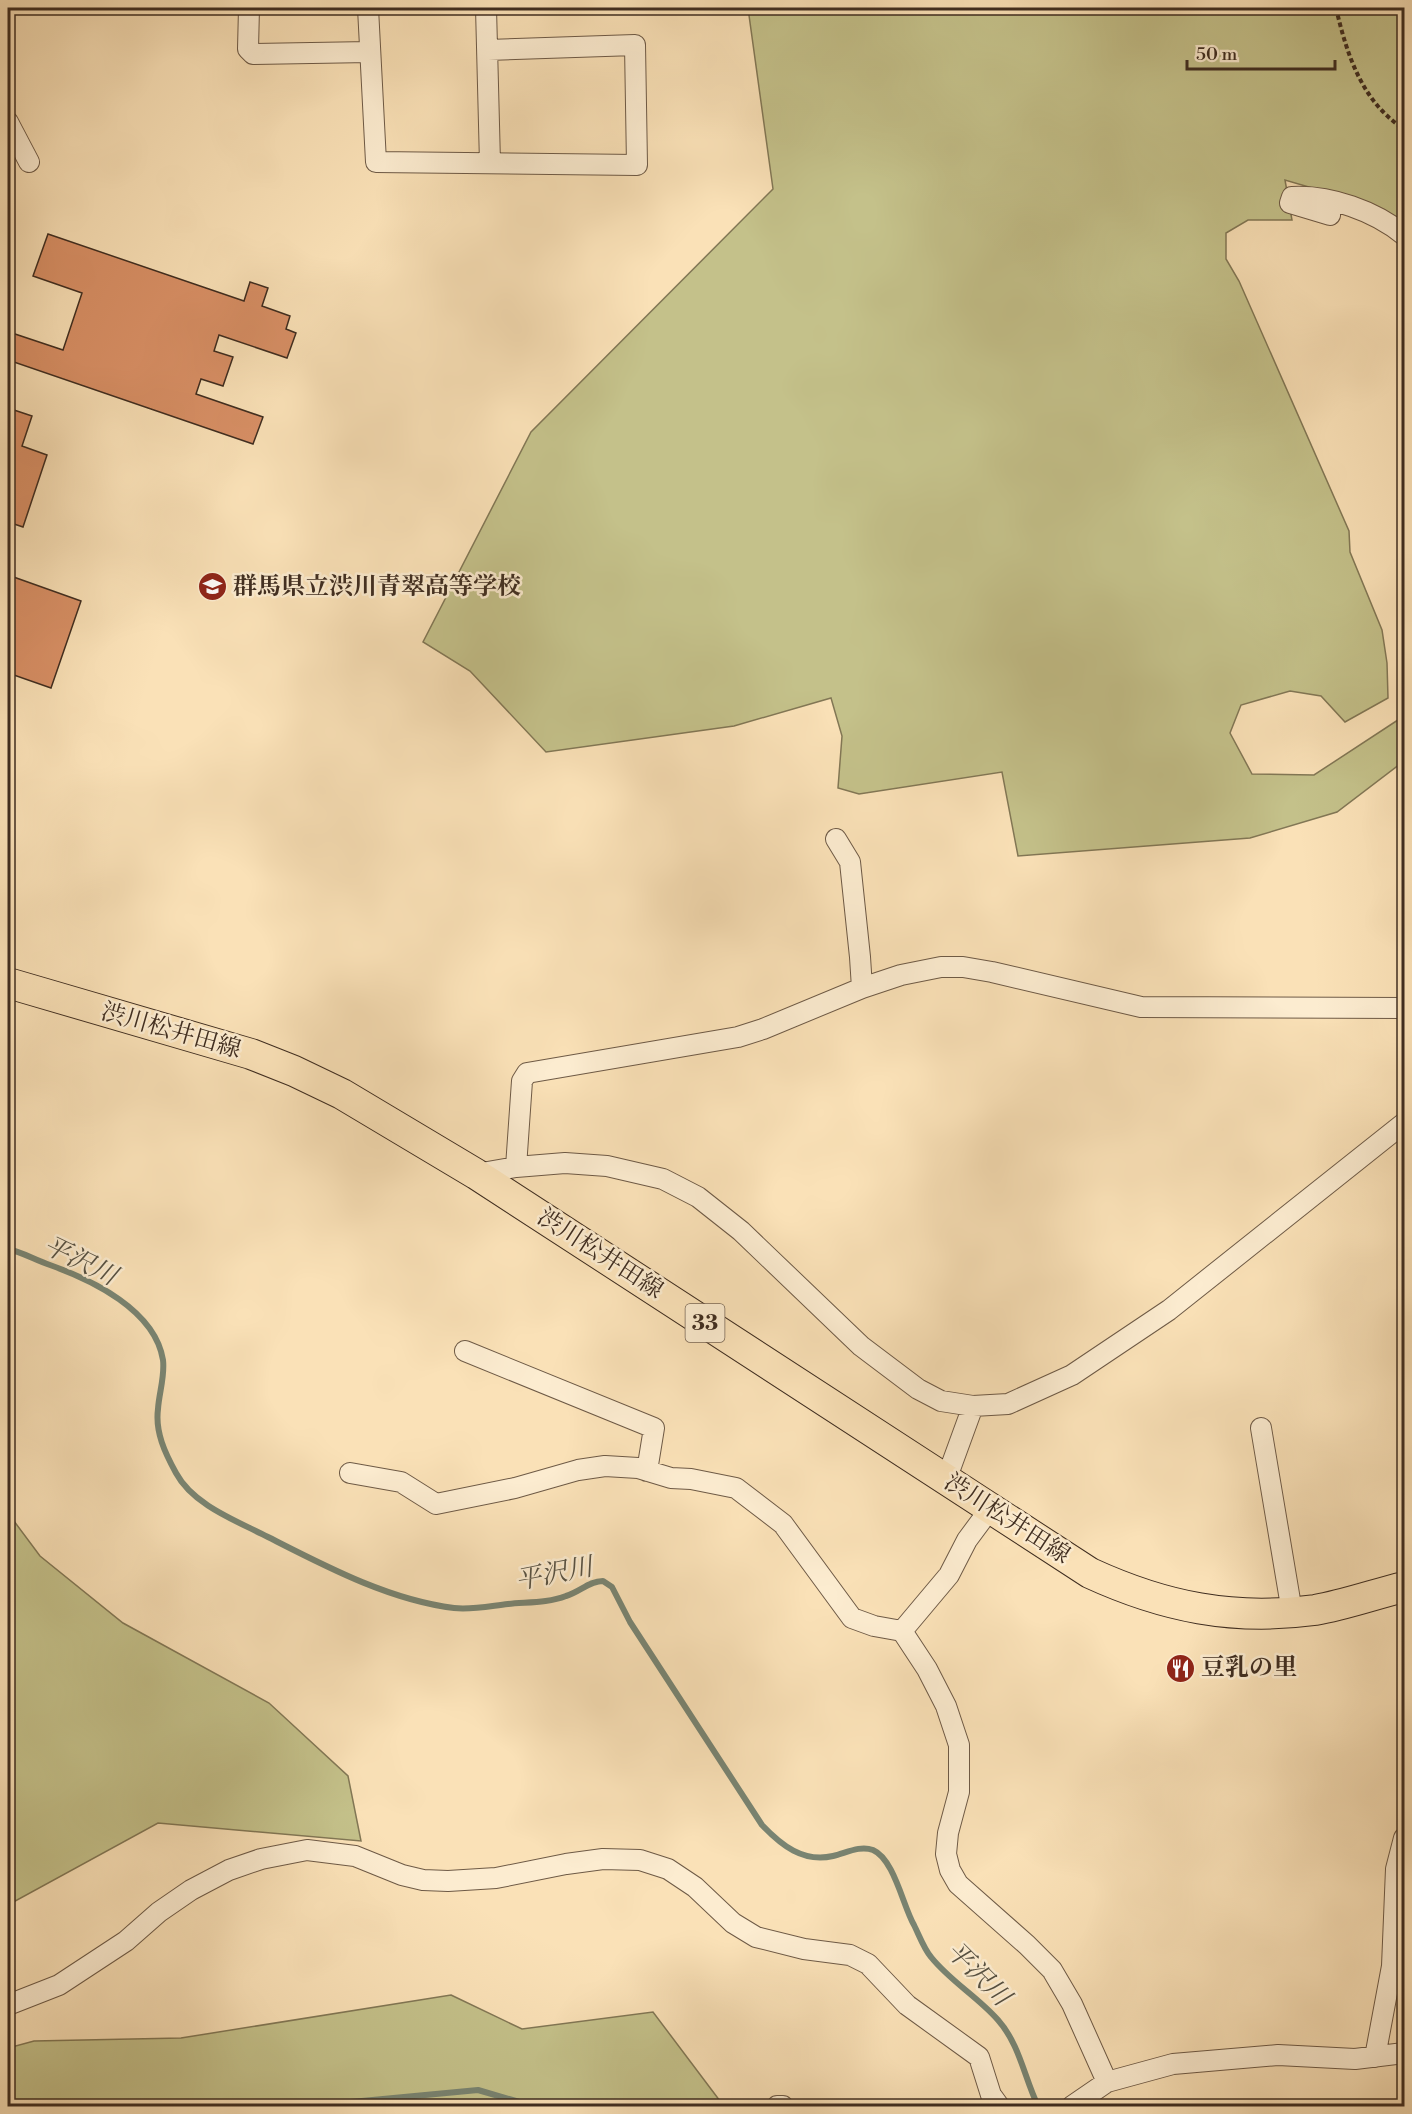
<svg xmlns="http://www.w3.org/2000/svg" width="1412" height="2114" font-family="'Libre Bodoni','Noto Serif JP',serif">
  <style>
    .green { fill: #c4c18a; stroke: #827755; stroke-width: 1.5 }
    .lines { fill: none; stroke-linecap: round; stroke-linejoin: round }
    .stream { stroke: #798472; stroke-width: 6 }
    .building { fill: #d99066; stroke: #3f2d20; stroke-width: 1.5 }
    .minor-casing { stroke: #6e5a46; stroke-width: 22 }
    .primary-casing { stroke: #3f2d20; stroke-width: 32 }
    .path { stroke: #3f2d20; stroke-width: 4; stroke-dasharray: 4.5 3; stroke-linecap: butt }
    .minor { stroke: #fcecd0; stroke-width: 20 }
    .primary { stroke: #fae1b7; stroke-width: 30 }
    .labels { text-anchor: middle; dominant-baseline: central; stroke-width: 5; stroke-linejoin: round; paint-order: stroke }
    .shield { fill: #fcecd0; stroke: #786655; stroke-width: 1.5 }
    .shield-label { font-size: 22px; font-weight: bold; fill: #3f2d20 }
    .poi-label { font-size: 24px; font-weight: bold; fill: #3f2d20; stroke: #fcecd0; text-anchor: start }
    .street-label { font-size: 24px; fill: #3f2d20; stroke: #fcecd0 }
    .water-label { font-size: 26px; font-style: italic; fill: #575142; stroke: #fcecd0 }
  </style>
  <rect width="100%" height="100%" fill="#fae1b7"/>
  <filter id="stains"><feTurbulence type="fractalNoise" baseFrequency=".00333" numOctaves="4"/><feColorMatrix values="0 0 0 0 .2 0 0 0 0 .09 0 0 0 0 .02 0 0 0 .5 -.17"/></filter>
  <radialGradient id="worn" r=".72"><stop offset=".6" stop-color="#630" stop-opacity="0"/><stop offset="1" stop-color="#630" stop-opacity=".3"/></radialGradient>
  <path class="green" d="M748 8H1404V227L1343 197 1285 180 1292 220H1248L1226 233V259L1239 281 1349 531 1350 552 1382 630 1387 663 1388 698 1345 722 1321 696 1290 691 1241 705 1230 733 1252 774 1314 775 1404 716V761L1337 812 1250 838 1018 856 1002 772 859 794 838 788 842 736 831 698 734 726 546 752 470 671 423 642 531 432 773 189Z
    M8 1513 40 1556 123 1623 269 1703 348 1776 361 1841 158 1823 8 1905Z
    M451 1995 522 2029 653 2012 720 2101 715 2106H8V2048L34 2041 181 2038Z"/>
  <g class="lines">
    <path class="stream" d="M8 1249C22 1252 35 1260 50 1265 92 1280 155 1310 163 1360 165 1376 159 1393 158 1409 155 1432 165 1453 176 1473 193 1505 237 1521 268 1537 325 1566 389 1600 454 1608 472 1610 490 1606 508 1604 527 1602 548 1603 566 1596 580 1592 589 1581 603 1581L612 1587 630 1622 762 1825C781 1845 803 1863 833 1856 846 1853 860 1845 873 1850 894 1859 903 1906 914 1925 919 1935 924 1949 931 1957 950 1981 978 1997 998 2020 1020 2045 1024 2077 1038 2106
      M309 2106 478 2090 533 2106"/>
  </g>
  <path class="building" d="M48 234 244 301 250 282 268 288 262 306 290 316 286 329 296 333 287 358 219 335 214 351 233 357 223 386 201 379 196 394 263 417 253 444 8 360V345L12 333 63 350 82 293 33 276Z
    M8 408 32 416 22 446 47 455 23 527 8 522Z
    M8 575 81 601 51 688 8 673Z"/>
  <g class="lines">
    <defs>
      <path id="minor" d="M249 8 248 49 253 54 369 52
        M368 8 376 162 637 165 635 45 488 50
        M486 8 490 163
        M8 122 29 162
        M1330 215 1290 203 1292 197C1330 195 1375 211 1404 235
        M836 839 850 862 860 957 862 988
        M516 1167 522 1081 527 1073 738 1037 763 1029 862 988 901 975 941 967H963L992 972 1141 1007 1404 1008
        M476 1174 516 1167 565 1163 607 1166 663 1179 698 1197 741 1231 861 1346 918 1389 941 1401 973 1406 1008 1404 1072 1375 1169 1310 1404 1123
        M465 1351 654 1428 647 1471
        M1261 1428 1292 1612
        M350 1473 401 1482 436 1504 515 1488 578 1470 605 1466 638 1468 671 1478 691 1479 736 1488 783 1524 852 1618 874 1626 902 1631
        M946 1480 973 1406
        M990 1509 967 1540 949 1575 902 1631 927 1669 946 1706 959 1745V1792L948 1833 946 1854 950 1870 958 1884 1027 1945 1052 1970 1072 2004 1107 2082
        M8 2005 59 1985 126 1941 159 1912 191 1890 229 1870 261 1859 307 1850 355 1856 402 1875 423 1880 448 1881 496 1878 566 1864 603 1859 640 1860 668 1869 695 1887 733 1923 756 1937 804 1949 850 1955 868 1964 907 2005 979 2057 991 2095 999 2106
        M1375 2057 1392 1966 1396 1869 1404 1838
        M777 2106H783
        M1072 2106 1107 2082 1173 2064 1278 2055 1355 2059 1404 2053"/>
      <path id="primary" d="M8 983 251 1054 294 1071 342 1094 476 1174 1090 1573C1164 1607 1233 1621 1315 1610 1345 1605 1375 1594 1404 1587"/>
    </defs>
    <use href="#minor" class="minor-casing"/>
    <use href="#primary" class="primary-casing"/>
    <path class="path" d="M1336 8C1347 55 1362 102 1404 129"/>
    <use href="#minor" class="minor"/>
    <use href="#primary" class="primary"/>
  </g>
  <defs>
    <symbol id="school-disc" viewBox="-11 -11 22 22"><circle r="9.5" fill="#8f2418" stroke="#fcecd0"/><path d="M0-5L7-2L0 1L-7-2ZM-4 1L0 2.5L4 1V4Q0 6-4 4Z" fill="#fff"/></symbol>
    <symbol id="restaurant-disc" viewBox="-11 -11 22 22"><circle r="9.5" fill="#8f2418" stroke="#fcecd0"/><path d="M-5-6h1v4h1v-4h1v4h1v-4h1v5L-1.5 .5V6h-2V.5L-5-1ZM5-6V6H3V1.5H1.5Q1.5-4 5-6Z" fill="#fff"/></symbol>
  </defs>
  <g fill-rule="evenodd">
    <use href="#school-disc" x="196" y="570" width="33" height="33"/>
    <use href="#restaurant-disc" x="1164" y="1652" width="33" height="33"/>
  </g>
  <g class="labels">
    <rect class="shield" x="685.5" y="1304" width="39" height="38" rx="4.5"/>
    <g class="shield-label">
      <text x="705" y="1323">33</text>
    </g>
    <g class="poi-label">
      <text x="233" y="587">群馬県立渋川青翠高等学校</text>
      <text x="1201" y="1668">豆乳の里</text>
    </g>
    <g class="street-label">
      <text transform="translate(171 1031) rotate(16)">渋川松井田線</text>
      <text transform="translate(600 1254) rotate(33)">渋川松井田線</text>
      <text transform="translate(1007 1519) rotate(33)">渋川松井田線</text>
    </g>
    <g class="water-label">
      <text transform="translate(80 1261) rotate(26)">平沢川</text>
      <text transform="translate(554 1574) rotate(-11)">平沢川</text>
      <text transform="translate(978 1974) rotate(45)">平沢川</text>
    </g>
  </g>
  <rect width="1412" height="2114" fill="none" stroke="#fae1b7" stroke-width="30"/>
  <rect x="9" y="9" width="1394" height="2096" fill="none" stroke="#3f2d20" stroke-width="3"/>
  <rect x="15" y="15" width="1382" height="2084" fill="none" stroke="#3f2d20" stroke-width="1.5"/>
  <path d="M1187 60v9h148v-9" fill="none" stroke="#3f2d20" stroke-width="3"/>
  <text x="1196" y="60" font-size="18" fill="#3f2d20" stroke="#fcecd0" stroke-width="4.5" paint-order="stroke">50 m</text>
  <rect width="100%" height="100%" filter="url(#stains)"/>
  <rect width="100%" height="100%" fill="url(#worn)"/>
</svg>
